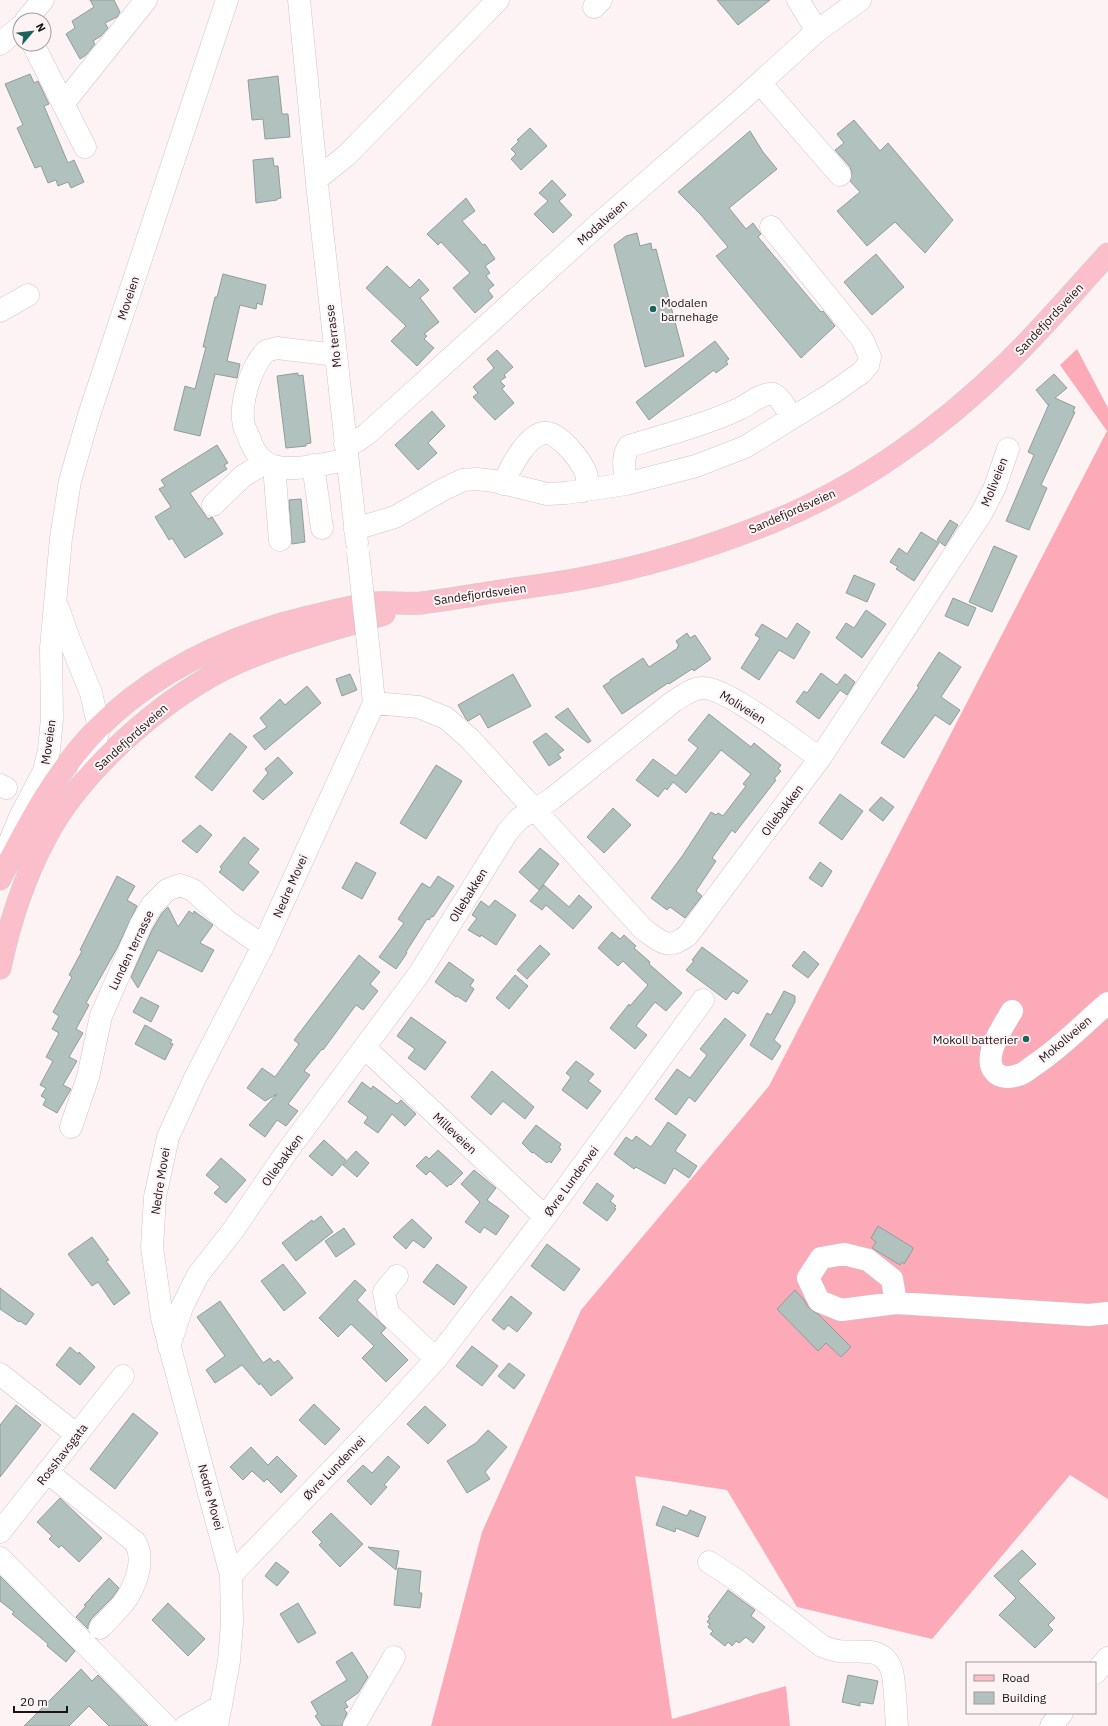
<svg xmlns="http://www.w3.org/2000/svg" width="1108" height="1726" font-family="'IBM Plex Sans',sans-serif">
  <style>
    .forest { fill: #fdaab8 }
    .building { fill: #b1c1be; stroke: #8f9e9b }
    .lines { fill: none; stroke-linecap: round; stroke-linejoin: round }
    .minor-casing { stroke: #d3c3c5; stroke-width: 23 }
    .major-casing { stroke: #d1d0d0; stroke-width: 23 }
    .minor { stroke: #fff; stroke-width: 22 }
    .major { stroke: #fabfcb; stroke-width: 22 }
    .minor-bridge-casing { stroke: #d3c3c5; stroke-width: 23; stroke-linecap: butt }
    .minor-bridge { stroke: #fff; stroke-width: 22 }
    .poi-dot { fill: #1a645a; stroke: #fdf3f5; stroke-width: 1.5 }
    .labels { text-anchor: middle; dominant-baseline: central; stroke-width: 4; stroke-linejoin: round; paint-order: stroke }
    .street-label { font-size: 12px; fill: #191415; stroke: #fdf3f5 }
    .poi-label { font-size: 12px; fill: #191415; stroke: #fdf3f5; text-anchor: start }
  </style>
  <rect width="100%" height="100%" fill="#fdf3f5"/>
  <path class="forest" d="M1077 349 1108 408V1499L1070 1475 932 1639 797 1607 727 1490 635 1476 672 1719 786 1686 790 1726H431L482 1532 581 1310 769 1086 1107 431 1060 365Z"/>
  <path class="building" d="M90 0H114L120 12 117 17 105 23 108 28 101 36 93 41 95 44 86 55 80 59 66 34 75 28 72 21 94 7Z
    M717 0H770L738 25Z
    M30 74 34 83 38 81 49 104 44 106 68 163 74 160 84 182 71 188 68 182 58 186 56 180 48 183 41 166 35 168 17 128 23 125 5 84Z
    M278 76 282 114H288L290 137 265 139 263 119 252 120 248 80Z
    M854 120 880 151 888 143 953 220 925 253 895 222 867 246 837 211 860 192 850 181 852 173 850 167 835 150 844 143 837 134Z
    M530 128 547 146 521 170 511 159 516 154 511 149 519 141 517 140Z
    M750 131 763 152 777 169 729 208 746 229 753 223 761 234 758 237 821 312 823 311 835 326 801 358 716 256 728 247 701 215 678 192Z
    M273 158 274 166H278L281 198 277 199V200L256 203 253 160Z
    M552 180 566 195 559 201 572 215 553 233 534 214 548 201 539 193Z
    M466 198 475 211 462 221 483 245 485 244 495 259 485 266 490 273 486 276 494 285 488 290 493 297 475 313 453 288 470 273 441 242 438 245 427 234Z
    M637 233 640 246 651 243 652 250 656 249 684 356 645 367 614 245 626 236Z
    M876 254 904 287 872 315 844 282Z
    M387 266 410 288 419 279 429 290 420 298 439 322 424 334 427 336 424 339 434 348 417 366 391 341 406 326 366 288Z
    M223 274 266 285 262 305 257 303 256 309 240 305 227 361 240 364 237 378 215 374 200 436 174 430 185 386 195 389 206 347H203L215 297H217Z
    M715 341 729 359 726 361 728 364 716 373 714 370 649 420 636 402Z
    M497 350 513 367 504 375 506 377 500 381 505 386 502 389 514 403 495 420 473 397 478 393 473 387 494 368 487 359Z
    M298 373V376L303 375 311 443 306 444V446L286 448 277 376Z
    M1054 374 1067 388 1055 398 1075 407 1073 412H1075L1041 485 1047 488 1029 530 1006 521 1034 455 1028 452 1049 404 1048 405 1036 390Z
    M432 411 445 426 428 443 437 453 418 470 395 445Z
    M217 445 228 463 224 465 227 469 190 493 208 519 212 517 223 534 185 558 172 538 169 540 155 517 171 507 159 489 165 486 161 480Z
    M301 499 305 542 292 544 289 500Z
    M950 520 958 525 945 546 937 540Z
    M921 532 939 543 914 581 896 569 898 567 890 562 899 548 907 554Z
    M994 546 1017 556 992 612 969 602Z
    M854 575 875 584 867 602 846 593Z
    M953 598 976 608 968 626 945 616Z
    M866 610 886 624 862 658 836 638 846 623 854 628Z
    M797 623 810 632 794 659 779 650 759 680 741 668 760 638 755 635 762 624 787 639Z
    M687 633 690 638 695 635 711 659 694 671 692 669 669 684 668 683 622 714 603 686 611 681 610 680 643 658 649 667 678 648 677 647 679 646 676 641Z
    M939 652 961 667 941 697 960 710 950 725 935 715 904 758 881 743 919 687 917 686Z
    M821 673 837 685 845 674 855 682 847 695 840 690 819 719 796 702 804 691 807 693Z
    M350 674 357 690 342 696 336 679Z
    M513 674 531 706 488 728 480 714 468 721 466 719 458 705Z
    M307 686 321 703 265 750 253 736 267 727 260 718 280 699 285 705Z
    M568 708 591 741 588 743 555 717Z
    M709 714 751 747 754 743 781 765 778 769 781 771 774 779 776 780 735 833 732 830 712 858 716 861 696 891 702 896 685 918 670 907 667 910 651 898 683 855 711 812 716 815 718 813 723 816 746 786 743 784 751 774 721 750 686 793 673 782 667 790 665 788 658 797 636 780 653 759 676 776 698 748 688 740Z
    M230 733 247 747 212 791 195 777Z
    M546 733 564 750 558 754 561 758 549 766 533 742Z
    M278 757 293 773 263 800 253 791 268 773 265 769Z
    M436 765 462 781 426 839 400 823Z
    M840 794 863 811 842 840 819 823Z
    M881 797 894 807 883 821 869 810Z
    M613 808 631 825 604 853 587 837Z
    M200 825 212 835 197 853 182 841Z
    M244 837 259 849 248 863 259 872 243 891 219 872 222 869 220 867Z
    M540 848 559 864 539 890 519 872Z
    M356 862 376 873 362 899 342 888Z
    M820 862 832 871 822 887 809 878Z
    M117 876 135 886 127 900 137 906 116 950 86 1003 89 1005 76 1029 83 1033 69 1057 77 1061 63 1085 71 1089 57 1113 43 1105 46 1099 41 1096 46 1088 40 1085 53 1061 46 1057 59 1033 52 1029 59 1016 53 1012 72 977 69 975 82 951 80 950Z
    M438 876 454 886 433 917 432 916 429 920 427 919 406 952 407 953 396 969 379 957 404 923 398 919 422 883 430 888Z
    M544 885 569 907 579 895 592 907 573 929 546 905 542 910 530 901Z
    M495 900 516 915 496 945 481 935 480 937 468 930 477 918 472 915 481 901 489 907Z
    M168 907 178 927 189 911 193 914 194 911 213 925 200 943 214 950 202 972 158 950 138 988 131 977 152 930 162 913Z
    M612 932 620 939 624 935 636 946 634 948 650 962 649 964 682 993 666 1011 655 1002 636 1026 647 1035 635 1049 610 1028 629 1004 630 1006 648 985 623 961 618 966 598 948Z
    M540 945 550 954 527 979 517 970Z
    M702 947 748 981 738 994 733 991 726 1000 686 970 694 961 692 960Z
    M804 951 819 964 808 978 792 966Z
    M359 955 380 972 370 984 378 991 363 1010 356 1005 323 1050 322 1049 304 1071 310 1075 288 1104 298 1111 286 1126 277 1120 265 1137 249 1125 277 1094 265 1101 247 1088 262 1068 275 1077 299 1044 294 1040Z
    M449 962 474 980 470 986 474 989 466 1002 457 996 456 997 435 982Z
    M515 975 528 986 509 1009 496 998Z
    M784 991 795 996V1002L774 1040 781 1046 772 1060 750 1045 767 1013 771 1015Z
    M141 997 159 1006 151 1022 133 1012Z
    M411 1017 446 1042 425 1070 408 1058 415 1049 397 1036Z
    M725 1018 746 1035 695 1102 689 1097 676 1115 655 1099 677 1069 690 1078 707 1055 700 1049Z
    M145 1025 172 1040 170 1043 173 1044 165 1060 135 1044Z
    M576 1061 594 1074 588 1081 601 1091 587 1109 562 1090 571 1077 566 1073Z
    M492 1071 534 1107 525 1119 503 1101 491 1115 471 1097Z
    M362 1082 371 1089 373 1086 397 1104 401 1100 416 1114 405 1126 392 1114 378 1133 364 1123 368 1117 348 1102Z
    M668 1122 686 1135 675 1151 697 1166 689 1178 674 1168 665 1184 636 1167 634 1169 614 1154 626 1137 632 1141 636 1136 651 1147Z
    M536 1125 561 1144 559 1148 561 1149 551 1163 549 1161 547 1163 533 1152 532 1153 522 1143Z
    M324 1140 346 1160 332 1176 309 1156Z
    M438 1150 463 1173 451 1185 450 1184 447 1187 430 1171 426 1175 416 1166 426 1156 429 1159Z
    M356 1151 369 1163 357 1177 343 1165Z
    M221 1158 246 1180 226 1203 214 1193 220 1187 206 1175Z
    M474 1170 496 1188 487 1200 509 1216 496 1235 484 1227 480 1233 465 1222 480 1202 461 1184Z
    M597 1183 614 1196 610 1201 616 1206 614 1208 616 1209 607 1221 583 1203Z
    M321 1216 333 1232 296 1261 282 1243 312 1220 313 1222Z
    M412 1219 432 1238 424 1248 413 1240 406 1249 393 1237Z
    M878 1226 912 1247 913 1249 904 1264 902 1262 900 1265 872 1248 876 1242 871 1238Z
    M344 1228 355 1244 336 1257 325 1241Z
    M92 1237 109 1260 106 1261 130 1293 114 1305 98 1282 92 1286 68 1254Z
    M547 1244 580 1269 564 1291 531 1266Z
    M283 1264 306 1293 284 1311 261 1281Z
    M437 1264 467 1287 454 1305 423 1282Z
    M355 1280 366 1290 357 1300 386 1328 381 1333 408 1360 386 1382 362 1358 374 1346 351 1324 338 1337 319 1318Z
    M0 1288 34 1314 26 1325 20 1321 19 1322 0 1309Z
    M795 1290 804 1300 808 1307 819 1315 851 1347 841 1357 826 1343 818 1351 777 1309Z
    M511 1296 532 1313 517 1332 508 1325 504 1330 492 1320Z
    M220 1301 263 1363 270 1358 274 1363 278 1360 293 1378 271 1396 260 1383 259 1385 242 1365 215 1383 206 1370 225 1356 197 1317Z
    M472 1346 498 1366 482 1386 456 1366Z
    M70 1347 78 1354 79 1352 95 1367 80 1385 56 1365Z
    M509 1363 525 1375 514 1389 498 1376Z
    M314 1404 340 1429 325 1445 299 1420Z
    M16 1405 41 1425 0 1477V1425Z
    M425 1406 446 1425 428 1444 407 1424Z
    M133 1413 158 1433 115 1489 90 1469Z
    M488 1430 507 1447 485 1472 490 1479 467 1493 447 1461 476 1443Z
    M251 1447 268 1465 277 1456 297 1476 281 1493 267 1479 264 1482 252 1471 243 1480 230 1467Z
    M388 1456 400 1467 384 1485 387 1487 371 1505 347 1481 363 1465 372 1473Z
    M60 1498 102 1538 79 1562 61 1545 59 1548 49 1539 52 1536 37 1522Z
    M663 1506 687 1516 690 1510 706 1517 698 1537 676 1528 675 1532 656 1525Z
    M331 1513 363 1544 340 1567 319 1545 322 1542 312 1532Z
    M368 1547 399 1551 396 1570Z
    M1022 1550 1036 1564 1018 1581 1055 1618 1048 1625 1053 1630 1035 1648 999 1615 1016 1598 994 1576Z
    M276 1562 289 1572 277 1586 265 1576Z
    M398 1568 421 1571 419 1593H422L420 1608 394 1605Z
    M0 1576 75 1651 66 1662 47 1646 48 1644 40 1637 12 1614 14 1612 0 1601Z
    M109 1578 119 1588 112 1598 91 1619 88 1625V1629L76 1617 86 1606 84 1605 92 1597H91Z
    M728 1590 755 1610 751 1616 765 1627 753 1643 746 1637 739 1643 736 1641 732 1646 728 1642 725 1646 710 1634 713 1631 708 1627 710 1624 707 1622 710 1618 708 1617Z
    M168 1603 205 1639 188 1656 152 1620Z
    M298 1603 316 1633 298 1643 280 1614Z
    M352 1652 368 1677 358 1693 345 1702 348 1707 344 1709 347 1713 342 1726H322L315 1716 318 1714 311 1702 347 1680 336 1662Z
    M81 1669 92 1681 98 1675 148 1726H109L89 1706 69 1726H24Z
    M848 1675 878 1681 873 1704 860 1702V1706L842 1702Z"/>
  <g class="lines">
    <defs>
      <path id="minor" d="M299 0 318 193 357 543
        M798 0 817 31
        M594 7 601 0
        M26 20 43 0
        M0 44 20 27
        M33 44 85 147
        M760 83 840 175
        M63 104 146 0
        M317 179 347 155 498 0
        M0 311 28 295
        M336 355 277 348 266 351C251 367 239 403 244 426 246 431 249 437 251 443 256 454 262 463 274 466 294 472 326 463 347 460
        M345 444 357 441 367 434 602 221 741 100 817 31 860 0
        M313 465 322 528
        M274 466 280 540
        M504 484C509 469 529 430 548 433 562 436 587 466 587 479 587 483 584 488 583 491
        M626 484C625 471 621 457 629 446 666 435 704 425 739 409 747 405 764 392 773 394 781 397 787 411 792 418
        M213 505 243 476 265 463
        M355 529 395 517 444 489 463 480 477 479 494 481 547 494 566 493 626 484 696 466 745 447 831 394 861 373 868 365 870 357 862 339 771 227
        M58 608 69 639 91 693 99 728 87 777
        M374 703 419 707 446 718 470 739 535 810 553 798 674 701C683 696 693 687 704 688 729 689 797 743 820 758L981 514 995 487 1008 449
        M0 785 6 788
        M6 851 20 817 44 771 49 750 52 718 51 648 61 538 70 481 89 415 227 0
        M1012 1011C1004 1025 981 1057 995 1072 1000 1078 1010 1078 1018 1075 1023 1074 1029 1069 1033 1066 1061 1048 1083 1024 1108 1003
        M365 1048 545 1217
        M71 1127 88 1077 101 1016 141 924 152 905 167 890 180 885 193 890 227 921 263 946
        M397 1276 384 1292 388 1313 436 1359
        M896 1303 892 1279 868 1260 844 1254 821 1258 808 1278 819 1301 841 1310 896 1303 1089 1315 1108 1313
        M169 1347 182 1307 198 1275 234 1229 283 1157 419 974 508 831 520 818 535 810 643 929C661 942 668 951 688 935L820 758
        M0 1374 77 1435
        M47 1472 135 1542C145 1558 137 1582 127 1598 120 1609 109 1618 100 1628
        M0 1532 123 1376
        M0 1558 166 1726
        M709 1562 738 1581 822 1646C843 1655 849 1650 870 1652 880 1653 887 1659 891 1668 895 1676 896 1715 897 1726
        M231 1575 385 1415 436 1359 545 1217 703 1000
        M1095 1673 1108 1658
        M186 1726 221 1706
        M217 1726 229 1661 232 1623 231 1575 162 1318 152 1247 155 1197 168 1137 195 1078 263 946 374 703 371 671
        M354 1726 394 1657
        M1051 1726 1062 1713"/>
      <path id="major" d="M0 879C28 825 55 772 98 728 156 670 230 636 308 617 330 612 352 606 374 603 389 602 405 604 421 603 447 600 474 595 500 591 526 587 553 584 579 579 645 567 710 547 772 522 859 487 941 428 1008 362 1043 328 1075 290 1108 254
        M0 968C9 925 25 876 46 837 80 772 158 703 224 669 275 644 330 631 384 614"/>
    </defs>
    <use href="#minor" class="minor-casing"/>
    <use href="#major" class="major-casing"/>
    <use href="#minor" class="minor"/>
    <use href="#major" class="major"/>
    <defs>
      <path id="minor-bridge" d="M358 552 371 671"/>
    </defs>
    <use href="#minor-bridge" class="minor-bridge-casing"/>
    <use href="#minor-bridge" class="minor-bridge"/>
  </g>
  <g class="poi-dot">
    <circle cx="653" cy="309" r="4"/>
    <circle cx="1026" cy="1039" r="4"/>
  </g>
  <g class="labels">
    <g class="street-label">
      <text transform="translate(602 222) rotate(-41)">Modalveien</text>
      <text transform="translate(128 298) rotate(-72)">Moveien</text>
      <text transform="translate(1049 319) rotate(-47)">Sandefjordsveien</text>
      <text transform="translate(333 336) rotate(-97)">Mo terrasse</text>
      <text transform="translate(994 482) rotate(-68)">Moliveien</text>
      <text transform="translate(792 511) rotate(-24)">Sandefjordsveien</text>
      <text transform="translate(480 594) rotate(-8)">Sandefjordsveien</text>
      <text transform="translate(743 707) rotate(32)">Moliveien</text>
      <text transform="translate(131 737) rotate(-42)">Sandefjordsveien</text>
      <text transform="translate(48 742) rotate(-82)">Moveien</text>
      <text transform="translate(782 810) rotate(-53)">Ollebakken</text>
      <text transform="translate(290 886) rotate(-66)">Nedre Movei</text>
      <text transform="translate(468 895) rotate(-58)">Ollebakken</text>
      <text transform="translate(131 950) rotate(-64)">Lunden terrasse</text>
      <text transform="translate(1065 1039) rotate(-40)">Mokollveien</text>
      <text transform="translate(455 1133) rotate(43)">Milleveien</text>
      <text transform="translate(282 1160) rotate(-54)">Ollebakken</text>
      <text transform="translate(160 1181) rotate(-81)">Nedre Movei</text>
      <text transform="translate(571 1181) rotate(-54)">Øvre Lundenvei</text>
      <text transform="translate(62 1454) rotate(-52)">Rosshavsgata</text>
      <text transform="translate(334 1468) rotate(-46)">Øvre Lundenvei</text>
      <text transform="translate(211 1497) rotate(75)">Nedre Movei</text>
    </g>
    <g class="poi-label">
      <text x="661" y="302">Modalen<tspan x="661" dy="14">barnehage</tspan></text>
      <text x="1018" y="1039" text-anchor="end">Mokoll batterier</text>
    </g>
  </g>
  <rect x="966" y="1662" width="130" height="52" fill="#fdf3f5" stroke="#a29a9b"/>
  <rect x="974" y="1675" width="20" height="6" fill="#fabfcb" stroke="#a29a9b"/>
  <text x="1002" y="1682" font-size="12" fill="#191415">Road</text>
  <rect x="974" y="1692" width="20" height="12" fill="#b1c1be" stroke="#a29a9b"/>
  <text x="1002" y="1702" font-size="12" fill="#191415">Building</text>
  <g transform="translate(32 32) rotate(62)"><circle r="19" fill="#fdf3f5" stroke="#a29a9b"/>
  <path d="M0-3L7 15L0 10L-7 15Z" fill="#1a645a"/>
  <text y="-6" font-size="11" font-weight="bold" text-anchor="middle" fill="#191415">N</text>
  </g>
  <path d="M14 1706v6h53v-6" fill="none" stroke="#191415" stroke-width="2"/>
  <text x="20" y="1706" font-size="12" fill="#191415" stroke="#fdf3f5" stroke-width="3" paint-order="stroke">20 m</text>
</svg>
